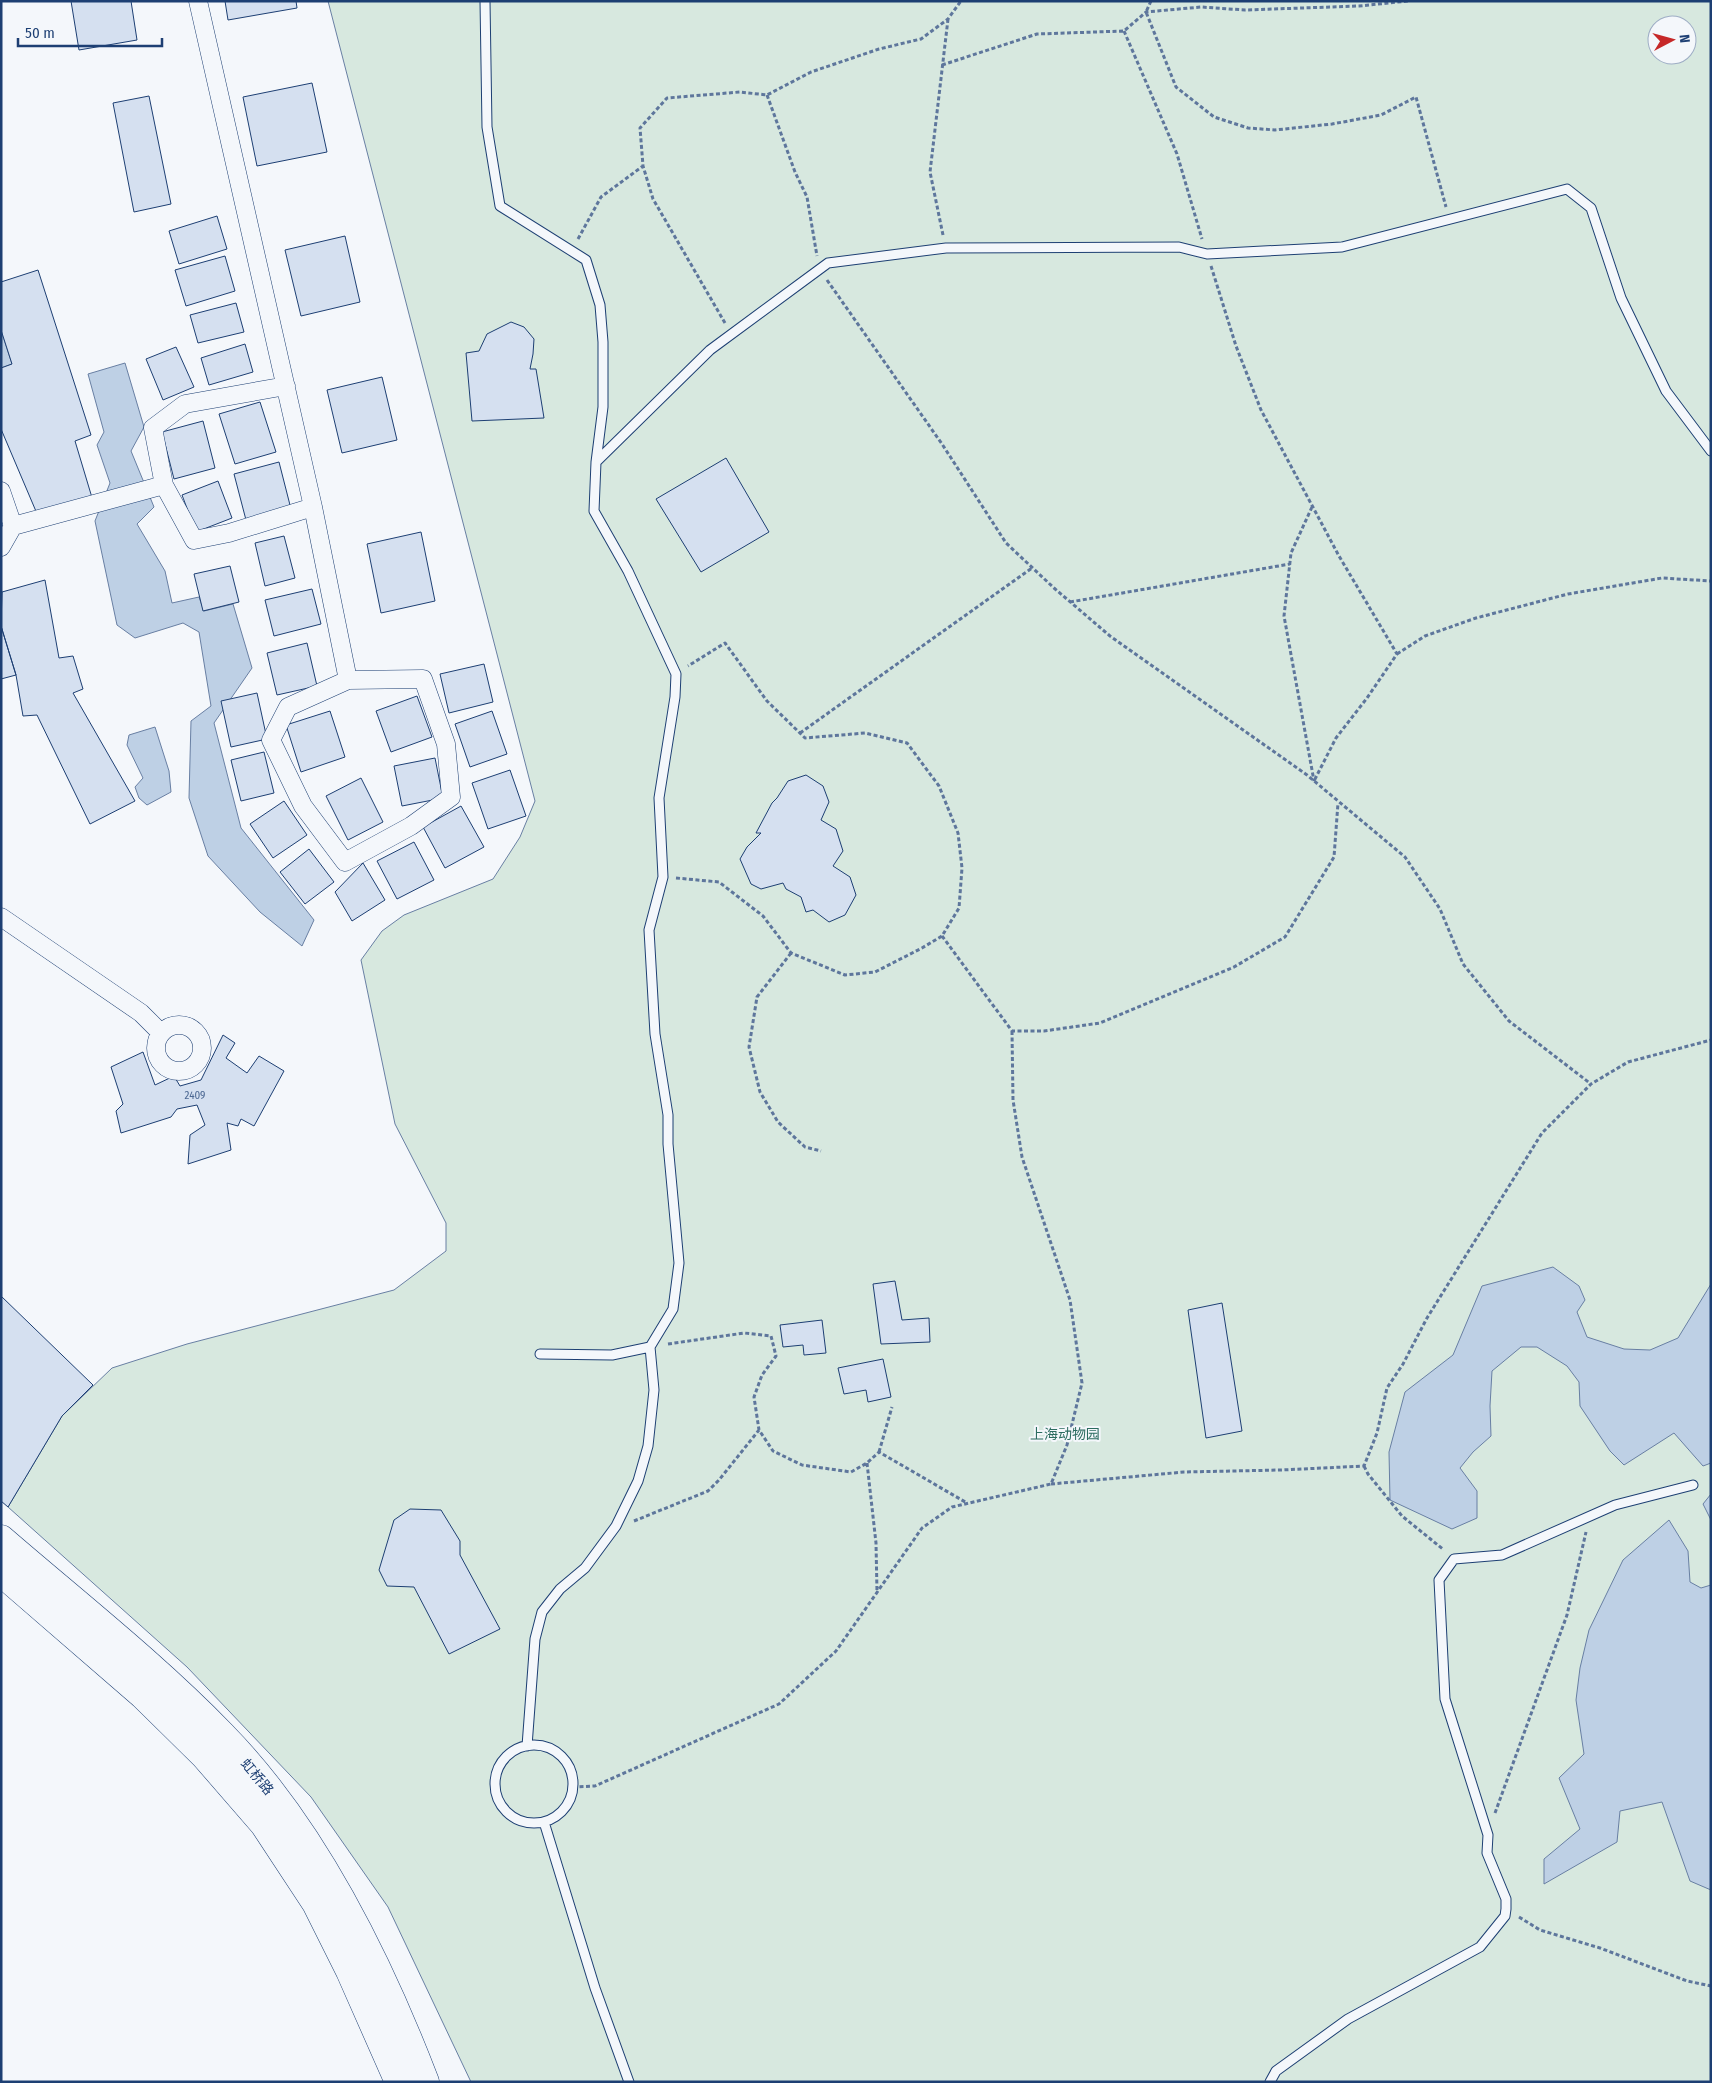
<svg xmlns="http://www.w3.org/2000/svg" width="1712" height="2083" font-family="'Fira Sans Condensed','Noto Sans SC',sans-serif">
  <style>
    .green { fill: #d7e8df; stroke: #687fa3; fill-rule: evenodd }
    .water { fill: #bed0e5; stroke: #687fa3 }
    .building { fill: #d5e0f0; stroke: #1d3f73 }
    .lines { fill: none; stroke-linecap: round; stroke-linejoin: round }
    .service-casing { stroke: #1d3f73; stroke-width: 11 }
    .minor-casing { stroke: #1d3f73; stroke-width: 19 }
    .primary-casing { stroke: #1d3f73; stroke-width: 29 }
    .path { stroke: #5e769c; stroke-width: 3; stroke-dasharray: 4 2.5; stroke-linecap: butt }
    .service { stroke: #f4f7fb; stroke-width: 9 }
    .minor { stroke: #f4f7fb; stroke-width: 18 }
    .primary { stroke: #f4f7fb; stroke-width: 28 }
    .labels { text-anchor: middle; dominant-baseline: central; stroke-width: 4; stroke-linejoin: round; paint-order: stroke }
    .number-label { font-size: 11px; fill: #4b6792 }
    .park-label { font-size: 14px; fill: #2c6c60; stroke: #f4f7fb }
    .street-label { font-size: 14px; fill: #1d3f73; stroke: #f4f7fb }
  </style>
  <rect width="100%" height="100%" fill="#f4f7fb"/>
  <path class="green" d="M328 1H1711V2082H471L388 1907 311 1797 187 1667 8 1507 62 1416 112 1368 187 1344 394 1290 446 1251V1223L395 1124 361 960 382 931 404 915 493 879 520 837 535 801ZM1657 25H1687V55H1657Z"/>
  <path class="water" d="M1 330 12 364 1 368Z
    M125 363 144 427 131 451 154 507 137 524 165 571 172 603 199 597 204 611 233 604 252 668 214 723 241 828 314 920 302 946 260 912 208 856 189 798 191 721 211 706 199 632 183 623 135 638 117 625 95 521 110 483 97 445 104 432 88 374Z
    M155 727 169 771 171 792 147 805 139 798 135 787 143 778 127 745 129 735Z
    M1553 1267 1579 1286 1585 1300 1577 1312 1587 1337 1624 1349 1650 1350 1678 1338 1711 1284V1463L1703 1466 1674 1433 1624 1465 1610 1451 1580 1406 1579 1382 1567 1366 1537 1347H1521L1492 1371 1490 1406 1491 1436 1473 1452 1460 1468 1477 1491V1518L1452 1529 1390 1500 1389 1452 1405 1392 1453 1355 1482 1286Z
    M1711 1494V1520L1703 1504Z
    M1669 1520 1688 1551 1690 1582 1701 1588 1711 1585V1890L1690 1881 1662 1802 1620 1811 1617 1842 1544 1884V1859L1580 1829 1559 1778 1584 1754 1576 1700 1580 1668 1589 1630 1623 1560Z"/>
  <path class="building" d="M71 1H131L137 40 79 50Z
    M225 1H296L297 8 228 20Z
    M312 83 327 152 257 166 243 97Z
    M149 96 171 204 134 212 113 103Z
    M217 216 227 249 179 264 169 231Z
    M345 236 360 302 301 316 285 250Z
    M225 256 235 291 186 306 175 270Z
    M38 270 91 435 75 441 93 501 38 516 1 429V368L12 364 1 330V282Z
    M236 303 244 332 198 343 190 315Z
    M511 322 524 327 534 339 533 354 530 369H536L544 418 472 421 466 353 479 351 487 334Z
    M245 344 253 372 209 385 201 358Z
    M176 347 194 387 163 400 146 359Z
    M382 377 397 440 342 453 327 390Z
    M260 402 276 452 235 464 219 414Z
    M203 421 215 468 174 479 162 432Z
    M726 458 769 532 701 572 656 499Z
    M279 462 291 509 246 520 234 474Z
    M218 481 232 518 196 532 182 495Z
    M421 532 435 601 381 613 367 544Z
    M284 536 295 578 265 586 255 543Z
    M230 566 239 602 203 611 194 574Z
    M45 580 59 658 73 656 83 689 73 693 135 801 90 824 37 715 23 716 16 675 1 626 2 592Z
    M312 589 321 624 274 636 265 600Z
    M1 626 16 675 1 679Z
    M307 643 317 686 277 695 267 653Z
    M484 664 493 702 449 713 440 674Z
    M257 693 267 739 231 747 221 701Z
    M417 696 432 737 391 752 376 711Z
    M330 711 345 757 301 772 286 725Z
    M492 711 507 754 470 767 455 724Z
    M264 752 274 793 241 801 231 760Z
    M435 758 443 798 402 806 394 766Z
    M510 770 526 816 488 829 472 783Z
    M806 775 823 786 829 802 821 820 836 829 843 851 833 866 850 877 856 895 845 915 829 922 813 910 806 912 801 897 786 889 783 883 761 889 751 884 740 859 747 847 761 833H756L772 803 777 798 788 781Z
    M361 778 383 822 348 840 326 796Z
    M284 801 307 835 273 858 250 824Z
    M461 806 484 847 445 868 423 827Z
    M414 842 434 880 397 899 377 861Z
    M309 849 334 882 305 904 280 872Z
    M363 863 385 900 352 921 335 892Z
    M223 1035 235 1043 226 1058 247 1073 259 1056 284 1071 254 1126 241 1119 238 1126 227 1123 231 1150 188 1164 190 1135 205 1125 197 1105 177 1109 171 1117 121 1133 116 1111 123 1104 111 1067 143 1052 155 1085 174 1076 180 1086 201 1080Z
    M895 1281 902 1320 929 1318 930 1342 881 1344 873 1284Z
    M1 1296 93 1385 62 1416 8 1507 1 1501Z
    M1222 1303 1242 1431 1206 1438 1188 1310Z
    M822 1320 826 1353 804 1355 803 1345 783 1347 780 1325Z
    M883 1359 891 1397 868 1402 866 1390 844 1394 838 1368Z
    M410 1509 441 1510 460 1541V1555L500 1629 449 1654 414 1587 387 1586 379 1570 394 1520Z"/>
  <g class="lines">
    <defs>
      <path id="service" d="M485 1 487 127 500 206 586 260 600 305 603 342V407L596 462
        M540 1354 612 1355 650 1347 673 1309 679 1263 668 1144V1115L655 1034 649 930 663 877 659 798 675 697 676 674 628 571 594 511 596 462 710 350 828 263 946 248 1179 247 1207 254 1342 247 1567 189 1591 208 1621 298 1666 391 1711 451
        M495 1784a39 39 0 1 1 78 0a39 39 0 1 1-78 0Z
        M527 1746 535 1639 542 1612 560 1589 585 1568 616 1526 638 1481 648 1446 654 1390 650 1347
        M544 1822 595 1988 629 2082
        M1270 2082 1276 2071 1348 2019 1480 1947 1505 1916 1506 1909V1899L1487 1853 1488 1835 1445 1699 1439 1580 1454 1559 1502 1555 1615 1505 1693 1485"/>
      <path id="minor" d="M198 1 313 507 348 680
        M286 386 185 404 153 428 164 485 194 540 229 533 313 507
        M1 491 13 526
        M1 547 13 526 164 485
        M423 679 446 744 451 797 411 826 345 862 303 806 271 740 288 707 348 680Z
        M1 917 141 1013 161 1033
        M156 1048a23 23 0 1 1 46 0a23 23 0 1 1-46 0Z"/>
      <path id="primary" d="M1 1539C75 1603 153 1664 222 1735 312 1827 379 1962 425 2082
        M1 1572 143 1695 205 1756 264 1824 316 1903 350 1971 399 2082"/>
    </defs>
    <use href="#service" class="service-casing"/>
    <use href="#minor" class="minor-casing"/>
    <use href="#primary" class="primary-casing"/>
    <path class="path" d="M1151 1 1146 12 1176 87 1214 117 1248 128 1275 130 1332 124 1381 115 1416 97 1446 207
      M1124 31 1177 154 1202 239
      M942 65 1037 34 1124 31 1146 12 1201 7 1245 10 1359 6 1408 1
      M767 95 795 172 807 197 817 256
      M943 235 930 172 948 19
      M578 239 601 197 643 166
      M1211 266 1236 346 1261 410 1339 556 1397 654 1367 698 1336 738 1314 781
      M827 280 942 444 1006 543 1054 588 1110 636 1307 775 1405 857 1440 909 1463 964 1509 1021 1591 1084
      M725 323 653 199 643 166 640 128 667 98 740 92 767 95 811 72 879 49 921 39 948 19 961 1
      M1312 507 1291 553 1284 616 1314 781
      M1070 602 1290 564
      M1397 654 1425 636 1476 618 1568 594 1662 578 1711 581
      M800 733 1032 568
      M676 878 719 882 763 916 791 953 845 975 875 972 922 948 942 936 959 908 962 868 958 833 939 786 907 743 865 733 805 738 767 701 725 643 688 666
      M942 936 1012 1031H1044L1100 1023 1234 967 1285 937 1334 857 1338 803
      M791 953 757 997 749 1047 760 1092 778 1122 805 1147 821 1151
      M668 1344 744 1333 771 1336 776 1356 762 1375 754 1397 759 1430 773 1451 802 1465 851 1472 867 1463 879 1452 967 1503
      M879 1452 892 1407
      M867 1463 876 1543 877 1592
      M1364 1466 1368 1474 1402 1516 1444 1550
      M1051 1484 1184 1472 1281 1470 1364 1466 1377 1433 1387 1388 1403 1364 1427 1318 1542 1133 1591 1084 1628 1062 1711 1040
      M634 1521 708 1491 719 1480 759 1430
      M573 1787 595 1786 779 1704 836 1651 922 1528 952 1507 1051 1484 1067 1445 1082 1383 1070 1300 1022 1157 1013 1100 1012 1031
      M1495 1813 1567 1615 1586 1532
      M1519 1917 1540 1930 1600 1948 1687 1981 1711 1986"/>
    <use href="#service" class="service"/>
    <use href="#minor" class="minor"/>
    <use href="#primary" class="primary"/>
  </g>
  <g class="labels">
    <g class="number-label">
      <text x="195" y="1095">2409</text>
    </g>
    <g class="park-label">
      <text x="1065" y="1434">上海动物园</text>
    </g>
    <g class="street-label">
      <text transform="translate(257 1777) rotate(50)">虹桥路</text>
    </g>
  </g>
  <rect width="1712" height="2083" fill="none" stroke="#1d3f73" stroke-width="5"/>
  <g transform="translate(1672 40) rotate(84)"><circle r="24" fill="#f4f7fb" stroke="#9eadc5"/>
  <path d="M0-4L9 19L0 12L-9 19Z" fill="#c62828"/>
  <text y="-8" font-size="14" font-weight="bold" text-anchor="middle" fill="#1d3f73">N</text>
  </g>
  <path d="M18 38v8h144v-8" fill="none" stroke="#1d3f73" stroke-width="2.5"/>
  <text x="25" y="38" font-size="15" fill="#1d3f73" stroke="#f4f7fb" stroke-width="4" paint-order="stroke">50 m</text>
</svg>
